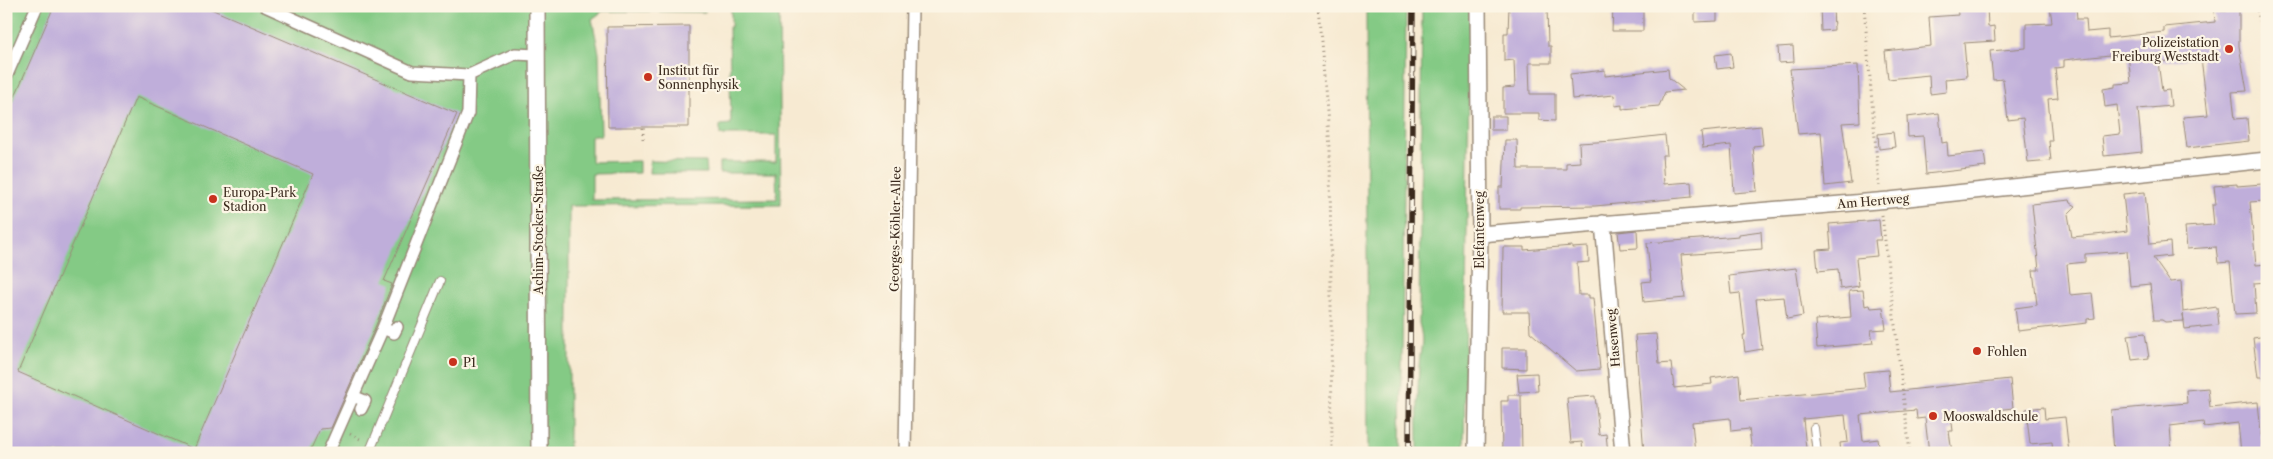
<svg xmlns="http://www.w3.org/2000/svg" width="2273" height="459" font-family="'Libre Caslon Text',serif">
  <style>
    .green { fill: #84ca85; stroke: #607a52 }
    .building { fill: #bfaeda; fill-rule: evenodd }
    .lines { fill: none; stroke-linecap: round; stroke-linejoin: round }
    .service-casing { stroke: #998a78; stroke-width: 10 }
    .pedestrian-casing { stroke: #998a78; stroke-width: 14 }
    .minor-casing { stroke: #998a78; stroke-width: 18 }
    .path { stroke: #998a78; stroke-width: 3; stroke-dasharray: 1 4; stroke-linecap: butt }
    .service { stroke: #fff; stroke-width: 8 }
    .pedestrian { stroke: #fff; stroke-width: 11 }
    .minor { stroke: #fff; stroke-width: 15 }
    .rail-casing { stroke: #3b2a1e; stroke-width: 5.5 }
    .rail { stroke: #fcf5e5; stroke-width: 4; stroke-dasharray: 11; stroke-linecap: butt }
    .poi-dot { fill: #c8321e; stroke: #fcf5e5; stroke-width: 2 }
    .labels { text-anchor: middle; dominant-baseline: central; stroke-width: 4.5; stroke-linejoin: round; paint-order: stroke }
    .poi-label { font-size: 12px; fill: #3b2a1e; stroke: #fcf5e5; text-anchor: start }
    .street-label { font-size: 12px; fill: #3b2a1e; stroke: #fcf5e5 }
  </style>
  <rect width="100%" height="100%" fill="#fcf5e5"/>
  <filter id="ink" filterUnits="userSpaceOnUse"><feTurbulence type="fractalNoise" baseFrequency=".02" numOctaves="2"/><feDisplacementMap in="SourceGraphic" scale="10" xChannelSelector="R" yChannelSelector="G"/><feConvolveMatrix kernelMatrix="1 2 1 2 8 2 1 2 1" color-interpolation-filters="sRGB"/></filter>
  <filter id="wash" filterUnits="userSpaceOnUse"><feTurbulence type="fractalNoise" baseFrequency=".0096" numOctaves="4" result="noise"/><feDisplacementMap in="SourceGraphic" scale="20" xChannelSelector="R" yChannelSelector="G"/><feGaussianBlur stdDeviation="1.12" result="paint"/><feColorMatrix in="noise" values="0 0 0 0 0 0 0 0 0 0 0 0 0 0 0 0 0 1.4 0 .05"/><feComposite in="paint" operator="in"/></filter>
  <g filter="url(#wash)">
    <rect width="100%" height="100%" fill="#f7ead2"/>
    <path class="green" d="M6 6H705V12L603 11 592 19 599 53 601 135 591 136V162L639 161V173L592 174V200L777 199 776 173H719V162H776V135H720V125L731 124 729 27H731V6H779L781 205 569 206V453H6Z
      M1366 6H1406L1401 453H1368Z
      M1422 6H1470L1464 453H1418C1418 424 1417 394 1419 366 1420 346 1425 345 1419 323Z
      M650 161 706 162 707 173H649Z"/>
    <g id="blocks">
      <path class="building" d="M54 6H204L457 114 384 281 392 284 376 325 331 428 320 429 309 453H6V117ZM136 97 313 174 194 449 18 372Z
        M1509 6H1547L1548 46H1551V63H1529L1530 94H1555V121L1539 120V113H1503V88L1515 87 1514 60 1504 61V33H1508Z
        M1643 6V31H1612L1613 7Z
        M1695 6H1717V21L1695 22Z
        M1820 6H1833L1834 30 1821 31Z
        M1957 6H1987L1988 27 1994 26 1995 41 1964 43 1967 77 1945 79 1946 92 1930 94 1929 75 1888 79 1885 51 1931 46 1929 17 1958 15Z
        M2050 6H2076L2077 19H2086L2087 32 2108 30V38L2164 32V27L2215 22 2214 10H2239V46L2247 91 2232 92 2235 119 2247 118 2249 141 2187 148 2183 117 2208 115 2201 58 2158 62 2162 91 2169 90 2171 106 2138 109 2142 152 2104 156 2102 136 2120 134 2117 105 2105 107 2103 89 2115 87V84L2131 83 2128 53 2064 60V67L2055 68 2058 98 2048 99 2052 141H2049L2051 161 2028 163 2023 118 2008 120 2003 79 1993 80 1990 51 2026 48V24L2052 23Z
        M689 26V127H608L607 27Z
        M1793 46 1794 62 1779 63 1778 47Z
        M1731 53 1733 67 1717 69 1715 55Z
        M1858 65 1860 122 1842 123 1851 183 1825 186 1821 132 1798 134 1790 69Z
        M1668 69 1669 78 1684 90 1665 92 1659 106 1622 109V105L1615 106 1614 95 1572 99 1570 74 1605 70V76Z
        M1939 113 1942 143 1947 142 1948 156 1984 152 1986 167 1926 174 1923 136 1908 137 1907 117Z
        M1491 116H1506V130H1491Z
        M1761 126 1763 145 1753 146 1757 191 1734 193 1731 145 1703 148 1701 132Z
        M1893 132 1895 147 1879 149 1878 134Z
        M1665 135 1667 155H1662L1664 184 1691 182 1692 197 1595 206 1520 207V209H1499V187H1503L1505 140H1517L1518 169H1566V163L1580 162 1579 143 1614 141Z
        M2237 184V186L2262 184 2264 201 2250 202 2256 265 2267 264V282L2254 283 2256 313 2235 314 2230 262 2218 263 2216 247 2187 249 2185 227 2214 225 2212 205H2216L2214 186Z
        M2145 192 2150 244 2170 242 2171 256 2153 258 2170 282 2181 281 2183 312 2217 307 2219 325 2185 329 2183 314 2184 321 2165 322 2162 320H2154L2150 284 2130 286 2127 251 2085 254V262L2067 264 2070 295 2092 293 2095 318 2087 319V323L2018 331 2015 308 2037 305 2033 270H2039L2032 204 2070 200 2071 203 2076 206 2068 214 2072 237 2105 234 2127 231 2123 194Z
        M1879 220 1881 240H1875L1877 256 1856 258 1859 286 1840 289 1838 269 1818 271 1816 250 1831 249 1829 224Z
        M1637 230 1638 248 1620 249 1618 232Z
        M1761 231 1762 249 1681 255 1685 298 1644 302 1642 282 1651 281 1647 243 1739 236V234Z
        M1572 246V248L1588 247 1589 262 1577 263 1579 295H1589V298H1593L1600 369 1576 371 1530 332 1529 312H1502L1503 247H1524V250Z
        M1796 268 1803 316 1787 319 1784 297 1756 299 1762 349 1745 352 1743 335H1745L1740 293 1731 294 1729 276Z
        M1863 290 1865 306 1870 305 1871 308 1883 307 1886 329 1871 330 1873 343 1817 348 1815 320 1851 317 1849 291Z
        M2145 333 2149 358 2132 360 2128 335Z
        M1656 334 1659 364 1671 363 1674 388 1712 384 1711 378 1739 374 1741 400 1865 388 1863 372 1888 370 1890 392 2010 379 2013 408 1951 415 1953 431H1949L1952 453H1929L1925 418 1917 419 1916 410 1860 415 1863 441 1878 439 1880 453H1841L1840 443 1848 442 1845 415 1803 419 1806 448 1786 451V453H1752L1749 429 1731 431 1730 418 1692 422 1695 453H1644L1635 335Z
        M2267 336V377H2258L2253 338Z
        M1502 348H1526V369L1502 368Z
        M1537 373 1538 391 1519 392 1517 374Z
        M2208 388 2210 407 2258 402 2263 453H2241L2238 423 2204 427 2203 422 2170 426 2172 453H2114L2111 410 2187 403 2186 390Z
        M1508 395H1521L1522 453H1502L1501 401H1508Z
        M1595 396 1599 435 1606 434 1608 453H1583L1582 442 1571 443 1567 398Z
        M2044 407 2045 419 2065 417 2069 453H2053L2052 442 2030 444 2026 409Z"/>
    </g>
  </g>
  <g filter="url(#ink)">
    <use href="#blocks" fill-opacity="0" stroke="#998a78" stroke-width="1"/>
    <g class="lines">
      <defs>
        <path id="service" d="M1814 428 1817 453
          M369 453 440 281"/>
        <path id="pedestrian" d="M265 6 412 72 469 75 515 54 537 55
          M6 77 37 6
          M383 328 394 333 397 327
          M353 396 365 401 361 409
          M328 453 383 328 468 113 469 75
          M905 453 912 6"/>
        <path id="minor" d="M537 6 539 453
          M1603 223 1623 453
          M1480 234 1889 200 2267 160
          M1476 453 1480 234 1478 6"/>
      </defs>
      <use href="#service" class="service-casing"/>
      <use href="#pedestrian" class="pedestrian-casing"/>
      <use href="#minor" class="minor-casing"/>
      <path class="path" d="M1318 6 1330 147 1332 453
        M1864 6 1879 186
        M2256 6 2264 34 2267 71
        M643 128V143
        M1882 215 1910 453
        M350 434 362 440"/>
      <use href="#service" class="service"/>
      <use href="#pedestrian" class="pedestrian"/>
      <use href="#minor" class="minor"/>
      <defs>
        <path id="rail" d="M1409 453 1413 6"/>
      </defs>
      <use href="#rail" class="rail-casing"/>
      <use href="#rail" class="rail"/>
    </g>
  </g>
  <g class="poi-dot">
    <circle cx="2229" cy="49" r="5"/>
    <circle cx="648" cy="77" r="5"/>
    <circle cx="213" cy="199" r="5"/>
    <circle cx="1977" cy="351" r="5"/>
    <circle cx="453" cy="362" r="5"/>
    <circle cx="1933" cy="416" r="5"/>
  </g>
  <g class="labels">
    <g class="poi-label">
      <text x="2219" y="42" text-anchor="end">Polizeistation<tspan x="2219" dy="14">Freiburg Weststadt</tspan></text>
      <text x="658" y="70">Institut für<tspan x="658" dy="14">Sonnenphysik</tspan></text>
      <text x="223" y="192">Europa-Park<tspan x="223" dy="14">Stadion</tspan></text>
      <text x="1987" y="351">Fohlen</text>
      <text x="463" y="362">P1</text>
      <text x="1943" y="416">Mooswaldschule</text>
    </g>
    <g class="street-label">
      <text transform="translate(1873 201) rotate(-5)">Am Hertweg</text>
      <text transform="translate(895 229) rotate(-89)">Georges-Köhler-Allee</text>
      <text transform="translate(538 230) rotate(-90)">Achim-Stocker-Straße</text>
      <text transform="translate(1479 230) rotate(-90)">Elefantenweg</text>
      <text transform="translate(1613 338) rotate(-95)">Hasenweg</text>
    </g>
  </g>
  <rect width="2273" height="459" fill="none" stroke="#fcf5e5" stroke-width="25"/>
</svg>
